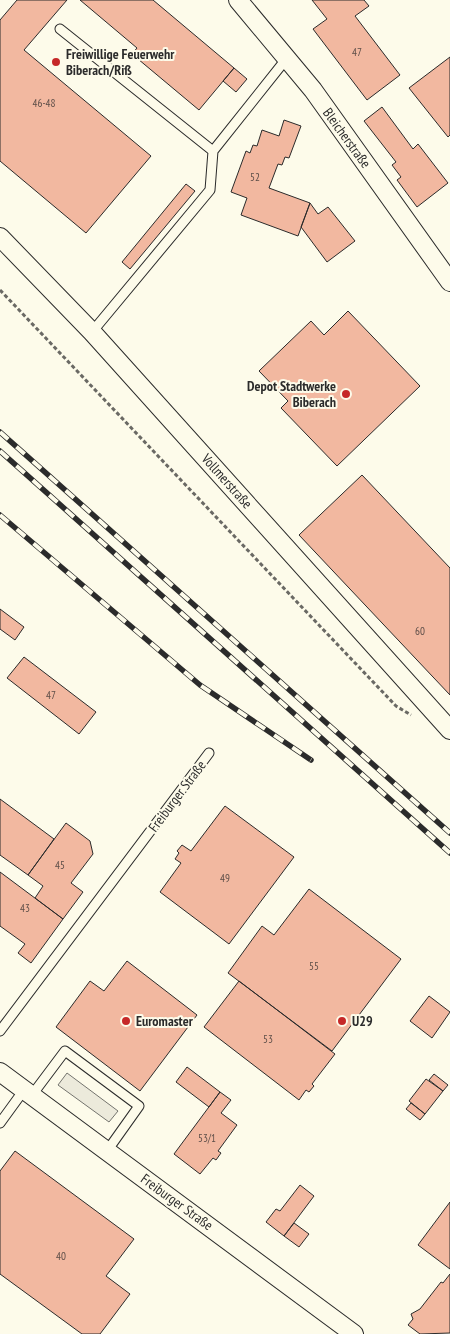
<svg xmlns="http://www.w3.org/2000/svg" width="450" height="1334" font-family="'PT Sans Narrow',sans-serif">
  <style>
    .parking { fill: #eceadb; stroke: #74746e }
    .building { fill: #f2b8a0; stroke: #2b2b2b }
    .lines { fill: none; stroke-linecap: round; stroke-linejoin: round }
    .lane-casing { stroke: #2b2b2b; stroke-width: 11 }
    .street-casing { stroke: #2b2b2b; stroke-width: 20 }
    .path { stroke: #6a6964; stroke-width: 3; stroke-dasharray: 4 2.5; stroke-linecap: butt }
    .lane { stroke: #fdfbea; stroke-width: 9 }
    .street { stroke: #fdfbea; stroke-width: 18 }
    .rail-casing { stroke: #2b2b2b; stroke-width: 5.5 }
    .rail { stroke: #fdfbea; stroke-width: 4; stroke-dasharray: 11; stroke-linecap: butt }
    .poi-dot { fill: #c62828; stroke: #fdfbea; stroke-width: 2 }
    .labels { text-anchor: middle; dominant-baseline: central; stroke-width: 4; stroke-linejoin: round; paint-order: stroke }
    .number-label { font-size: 11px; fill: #5d4e48 }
    .poi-label { font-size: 14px; font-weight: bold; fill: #2b2b2b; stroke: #fdfbea; text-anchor: start }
    .street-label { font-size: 14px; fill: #2b2b2b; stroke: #fdfbea }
  </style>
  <rect width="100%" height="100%" fill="#fdfbea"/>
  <path class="parking" d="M67 1073 118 1111 109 1122 58 1085Z"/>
  <path class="building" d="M17 0H67L24 50 151 156 86 233 0 161V20Z
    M80 0H153L234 68 199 110 132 54 137 48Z
    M312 0H364L369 6 355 16 400 75 367 100 313 29 327 19Z
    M450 57V135L448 137 409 88Z
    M234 68 247 79 236 92 223 81Z
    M382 107 413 149 418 144 448 183 417 207 397 180 401 177 392 165 396 162 364 121Z
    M284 120 301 126 289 158 285 157 282 165 278 164 269 188 310 203 298 236 241 215 247 198 231 192 246 151 250 153 253 145 257 146 262 130 279 136Z
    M186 184 195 191 130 269 122 262Z
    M310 203 318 214 328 207 355 241 327 262 301 227Z
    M348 311 420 386 337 466 281 408 288 401 259 371 311 321 324 335Z
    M362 475 450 568V695L299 535Z
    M0 609 24 627 15 640 0 629Z
    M24 657 96 712 79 734 7 678Z
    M0 799 54 839 28 875 0 855Z
    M225 806 294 857 229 944 160 892 181 863 175 859 179 853 177 851 182 845 191 851Z
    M66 823 90 841 93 854 71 883 83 892 63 919 35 898 43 886 28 875Z
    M0 872 63 919 31 963 18 953 25 944 0 926Z
    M309 889 401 959 332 1051 228 973 262 926 274 935Z
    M127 961 197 1015 140 1091 56 1027 90 981 104 991Z
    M239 981 335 1054 312 1084 314 1086 309 1092 306 1090 299 1100 204 1027Z
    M429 996 450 1012 432 1038 410 1021Z
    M187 1067 220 1092 209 1107 176 1082Z
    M434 1074 448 1085 443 1091 429 1080Z
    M426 1079 443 1091 425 1114 409 1101Z
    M220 1092 231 1100 221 1113 237 1125 218 1151 221 1153 216 1160 213 1158 200 1174 174 1154Z
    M411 1103 425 1114 420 1120 406 1109Z
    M15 1151 134 1239 106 1276 130 1294 100 1334H82L0 1274V1171Z
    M300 1185 314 1196 284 1236 266 1222 276 1209 280 1211Z
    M450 1202V1269L418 1245Z
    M294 1223 309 1234 299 1247 284 1236Z
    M450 1274V1333L420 1334 408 1325 413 1319 411 1314 420 1309 441 1282 443 1283Z"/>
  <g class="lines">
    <defs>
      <path id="lane" d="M60 29 213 151
        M92 332 210 190 213 151 287 58
        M0 1031 209 753
        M32 1095 65 1051 139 1106 107 1151
        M0 1123 24 1090"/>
      <path id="street" d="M238 0 313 90 450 282
        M0 237 92 332 450 730
        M0 1072 354 1334"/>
    </defs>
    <use href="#lane" class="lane-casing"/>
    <use href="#street" class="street-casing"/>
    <path class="path" d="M0 290 396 706 411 715"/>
    <use href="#lane" class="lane"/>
    <use href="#street" class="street"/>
    <defs>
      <path id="rail" d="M0 432 450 833
        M0 451 450 853
        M0 515 200 685 311 760"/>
    </defs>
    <use href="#rail" class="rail-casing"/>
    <use href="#rail" class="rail"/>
  </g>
  <g class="poi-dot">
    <circle cx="56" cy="62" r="5"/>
    <circle cx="346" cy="394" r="5"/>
    <circle cx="126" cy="1021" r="5"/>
    <circle cx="342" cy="1021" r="5"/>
  </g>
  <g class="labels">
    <g class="number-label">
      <text x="357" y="52">47</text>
      <text x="44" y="103">46-48</text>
      <text x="255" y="177">52</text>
      <text x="420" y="631">60</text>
      <text x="51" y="695">47</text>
      <text x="60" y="865">45</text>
      <text x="225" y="878">49</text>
      <text x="25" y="908">43</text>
      <text x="314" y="966">55</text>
      <text x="268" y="1039">53</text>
      <text x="207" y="1138">53/1</text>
      <text x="61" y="1256">40</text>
    </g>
    <g class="poi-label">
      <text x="66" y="54">Freiwillige Feuerwehr<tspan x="66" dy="16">Biberach/Riß</tspan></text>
      <text x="336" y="386" text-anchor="end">Depot Stadtwerke<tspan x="336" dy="16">Biberach</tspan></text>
      <text x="136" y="1021">Euromaster</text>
      <text x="352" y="1021">U29</text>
    </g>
    <g class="street-label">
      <text transform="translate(347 138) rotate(54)">Bleicherstraße</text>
      <text transform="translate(227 481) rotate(48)">Vollmerstraße</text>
      <text transform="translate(177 796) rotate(-53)">Freiburger Straße</text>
      <text transform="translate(177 1202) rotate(36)">Freiburger Straße</text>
    </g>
  </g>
</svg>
